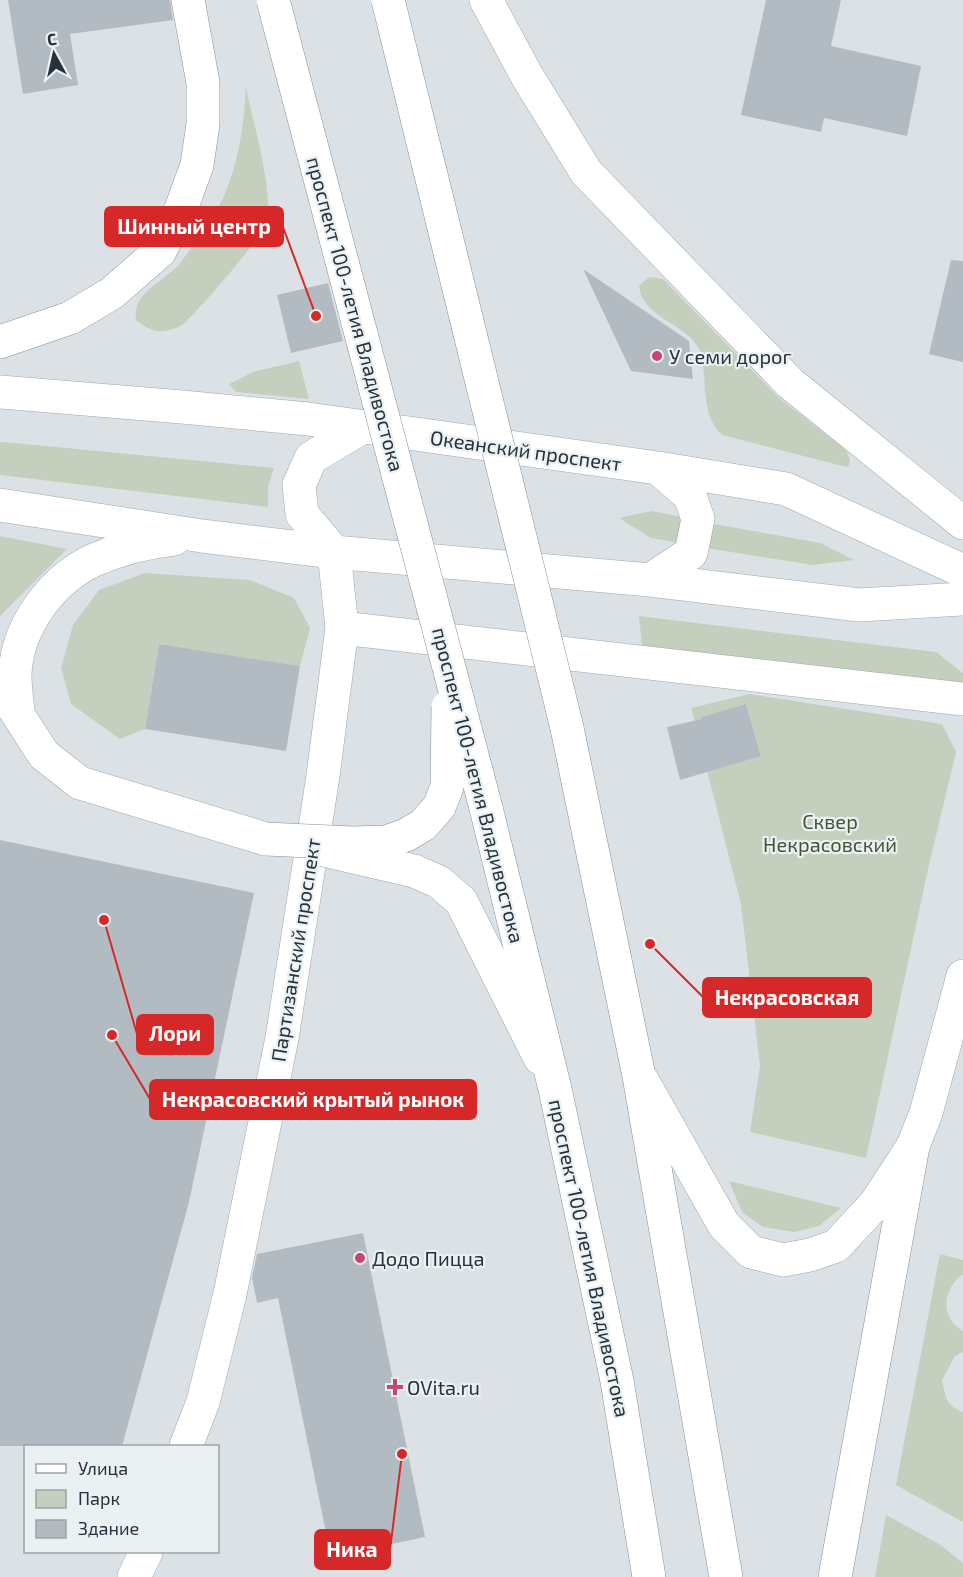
<svg xmlns="http://www.w3.org/2000/svg" width="963" height="1577" font-family="'Exo 2',sans-serif">
  <style>
    .green { fill: #c5cfbd; fill-rule: evenodd }
    .building { fill: #b3bbc2 }
    .lines { fill: none; stroke-linecap: round; stroke-linejoin: round }
    .major-casing { stroke: #9ca8b0; stroke-width: 34 }
    .highway-casing { stroke: #84919b; stroke-width: 34 }
    .major { stroke: #fff; stroke-width: 33 }
    .highway { stroke: #fff; stroke-width: 33 }
    .major-bridge-casing { stroke: #9ca8b0; stroke-width: 34; stroke-linecap: butt }
    .highway-bridge-casing { stroke: #84919b; stroke-width: 34; stroke-linecap: butt }
    .major-bridge { stroke: #fff; stroke-width: 33 }
    .highway-bridge { stroke: #fff; stroke-width: 33 }
    .poi-dot { fill: #c64571; stroke: #ebf0f3; stroke-width: 2 }
    .labels { text-anchor: middle; dominant-baseline: central; stroke-width: 4.5; stroke-linejoin: round; paint-order: stroke }
    .street-label { font-size: 20px; fill: #26323b; stroke: #ebf0f3 }
    .poi-label { font-size: 20px; fill: #26323b; stroke: #ebf0f3; text-anchor: start }
    .park-label { font-size: 20px; fill: #415635; stroke: #ebf0f3 }
    .leader { fill: none; stroke: #d62828; stroke-width: 2 }
    .callout-dot { fill: #d62828; stroke: #ebf0f3; stroke-width: 2 }
    .callout { fill: #d62828; stroke: #d62828; stroke-width: 2 }
    .callout-label { font-size: 21px; text-anchor: middle; font-weight: bold; fill: #fff }
  </style>
  <rect width="100%" height="100%" fill="#dce1e5"/>
  <path class="green" d="M246 88C254 126 271 182 268 219 268 231 195 315 182 325 179 327 173 329 169 330 156 334 146 328 136 320 132 290 166 282 181 262 192 247 204 232 213 217 237 178 243 133 246 88Z
    M649 277 663 279 779 398 846 450 850 460 849 466 846 467 723 435C703 420 706 388 703 365 702 359 702 353 698 347 683 322 643 318 639 286Z
    M299 361 309 399 236 392 229 384 253 372Z
    M0 442H4L274 468 268 487V507L0 475Z
    M652 511 690 519 686 544 651 538 619 518Z
    M703 522 820 543 854 560 813 565 700 547Z
    M0 536 67 549 0 616Z
    M145 573 250 580 294 598 310 628 300 666 159 644 145 729 120 739 71 704 61 668 73 625 99 590Z
    M639 616 936 652 963 673V688L642 647Z
    M750 694 942 724 956 752 929 865 866 1158 750 1132 760 1066 741 904 691 708ZM746 704 761 755 716 769 701 717Z
    M729 1181 841 1208 819 1226 794 1232 763 1227 742 1212Z
    M940 1254 963 1260V1274C943 1288 939 1318 963 1331V1352L955 1356 942 1380C946 1397 945 1405 963 1412V1522L896 1485Z
    M886 1515 939 1544 963 1563V1577H875Z"/>
  <path class="building" d="M8 0H170L173 20 70 34 78 85 23 94Z
    M766 0H841L831 46 921 66 907 136 824 118 821 132 741 115Z
    M951 260 963 261V362L929 354Z
    M583 269 689 341 693 379 631 371Z
    M328 283 343 341 291 353 277 295Z
    M159 644 300 666 286 751 145 729Z
    M746 704 761 756 680 780 667 727 702 719 701 717Z
    M0 840 254 893 189 1202 122 1446H0Z
    M363 1233 425 1537 331 1557 278 1298 257 1303 252 1278 257 1254Z"/>
  <g class="lines">
    <defs>
      <path id="major" d="M486 0 527 76 586 172 790 383 963 523
        M0 392 182 407 308 419 658 468 786 489 963 571
        M0 505 202 536 334 552 650 580 859 605 963 599
        M334 552 302 514 299 485 311 458 361 428
        M650 580 691 553 698 519 690 496 658 468
        M342 628 963 699
        M0 687 44 755 80 783 266 839
        M18 712C17 700 15 688 15 676 16 628 51 580 94 560 119 549 147 542 174 539
        M414 871 439 882 461 901 540 1058
        M642 1080 724 1225 751 1252 783 1260 810 1255 836 1246 876 1203 913 1146 926 1113 963 976
        M186 1446 203 1402 230 1294 282 1038 323 776 342 628 334 552
        M134 1577 146 1552"/>
      <path id="highway" d="M0 342 70 318 112 293 160 251 181 209 197 165 203 124V83L188 0
        M567 728 639 1076 726 1577
        M486 808 555 1089 617 1381 649 1577
        M835 1577 913 1146"/>
    </defs>
    <use href="#major" class="major-casing"/>
    <use href="#highway" class="highway-casing"/>
    <use href="#major" class="major"/>
    <use href="#highway" class="highway"/>
    <defs>
      <path id="major-bridge" d="M323 850 414 871"/>
      <path id="highway-bridge" d="M273 0 486 808
        M388 0 567 728
        M266 839 353 843 386 842 406 835 423 825 439 807 447 787 448 707"/>
    </defs>
    <use href="#major-bridge" class="major-bridge-casing"/>
    <use href="#highway-bridge" class="highway-bridge-casing"/>
    <use href="#major-bridge" class="major-bridge"/>
    <use href="#highway-bridge" class="highway-bridge"/>
  </g>
  <g class="poi-dot">
    <circle cx="657" cy="356" r="6"/>
    <circle cx="360" cy="1258" r="6"/>
    <path d="M392 1378h6v6h6v6h-6v6h-6v-6h-6v-6h6z"/>
  </g>
  <g class="labels">
    <g class="street-label">
      <text transform="translate(356 314) rotate(75)">проспект 100-летия Владивостока</text>
      <text transform="translate(526 450) rotate(8)">Океанский проспект</text>
      <text transform="translate(479 785) rotate(76)">проспект 100-летия Владивостока</text>
      <text transform="translate(295 950) rotate(-81)">Партизанский проспект</text>
      <text transform="translate(590 1258) rotate(78)">проспект 100-летия Владивостока</text>
    </g>
    <g class="poi-label">
      <text x="669" y="356">У семи дорог</text>
      <text x="372" y="1258">Додо Пицца</text>
      <text x="407" y="1387">OVita.ru</text>
    </g>
    <g class="park-label">
      <text x="830" y="821">Сквер<tspan x="830" dy="23">Некрасовский</tspan></text>
    </g>
  </g>
  <path class="leader" d="M316 316L283 227M650 944L703 997M104 920L137 1034M112 1035L150 1099M402 1454L390 1550"/>
  <g class="callout-dot">
    <circle cx="316" cy="316" r="6"/>
    <circle cx="650" cy="944" r="6"/>
    <circle cx="104" cy="920" r="6"/>
    <circle cx="112" cy="1035" r="6"/>
    <circle cx="402" cy="1454" r="6"/>
  </g>
  <g class="callout">
    <rect x="105" y="207" width="178" height="39" rx="6"/>
    <rect x="703" y="978" width="168" height="39" rx="6"/>
    <rect x="137" y="1015" width="76" height="39" rx="6"/>
    <rect x="150" y="1080" width="326" height="39" rx="6"/>
    <rect x="315" y="1530" width="75" height="39" rx="6"/>
  </g>
  <g class="callout-label">
    <text x="194" y="234">Шинный центр</text>
    <text x="787" y="1005">Некрасовская</text>
    <text x="175" y="1041">Лори</text>
    <text x="313" y="1107">Некрасовский крытый рынок</text>
    <text x="352" y="1557">Ника</text>
  </g>
  <rect x="24" y="1445" width="195" height="108" fill="#ebf0f3" stroke="#9ca4a9" stroke-width="1.5"/>
  <rect x="36" y="1464" width="30" height="9" fill="#ffffff" stroke="#9ca4a9" stroke-width="1.5"/>
  <text x="78" y="1475" font-size="18" fill="#26323b">Улица</text>
  <rect x="36" y="1490" width="30" height="18" fill="#c5cfbd" stroke="#9ca4a9" stroke-width="1.5"/>
  <text x="78" y="1505" font-size="18" fill="#26323b">Парк</text>
  <rect x="36" y="1520" width="30" height="18" fill="#b3bbc2" stroke="#9ca4a9" stroke-width="1.5"/>
  <text x="78" y="1535" font-size="18" fill="#26323b">Здание</text>
  <g transform="translate(54 54) rotate(352)" stroke="#ebf0f3" stroke-width="4.5" paint-order="stroke">
  <path d="M0-4.5L10 22L0 15L-10 22Z" fill="#26323b"/>
  <text y="-9" font-size="16" font-weight="bold" text-anchor="middle" fill="#26323b">С</text>
  </g>
</svg>
